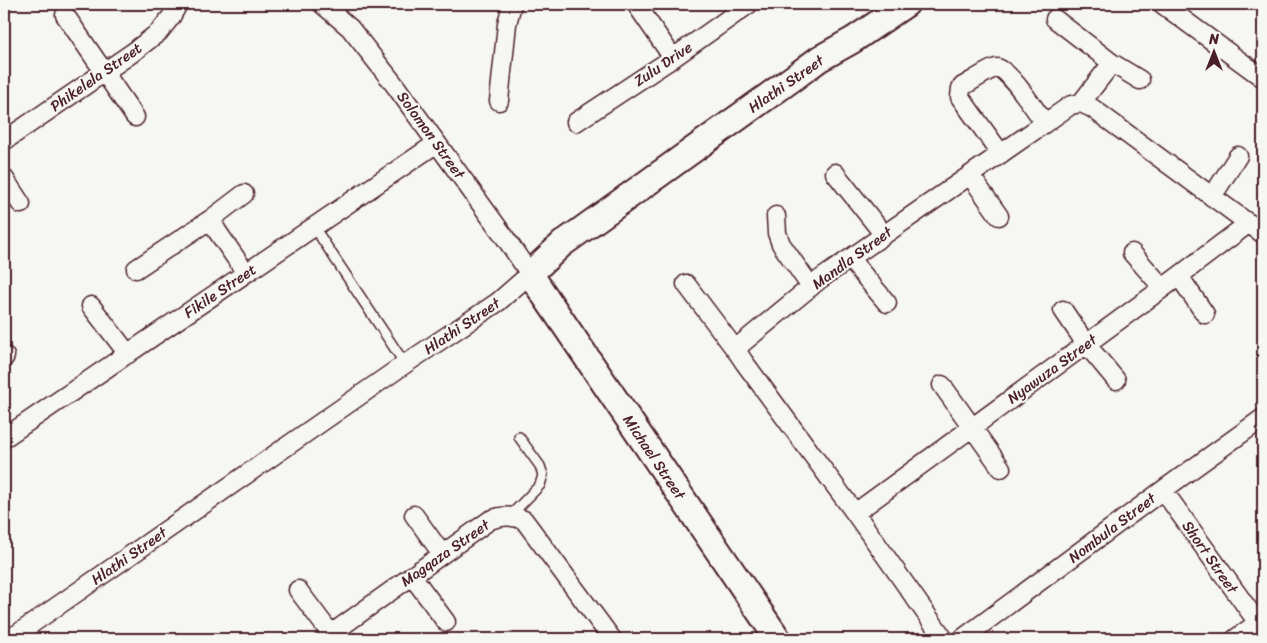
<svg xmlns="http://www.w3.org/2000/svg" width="1267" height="643" font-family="Sriracha,sans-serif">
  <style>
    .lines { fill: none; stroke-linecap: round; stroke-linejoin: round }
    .lane-casing { stroke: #4a1f2b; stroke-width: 12 }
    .street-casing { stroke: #4a1f2b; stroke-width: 21 }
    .secondary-casing { stroke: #4a1f2b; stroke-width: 29 }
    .lane { stroke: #f6f6f2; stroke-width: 9 }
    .street { stroke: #f6f6f2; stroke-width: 18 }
    .secondary { stroke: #f6f6f2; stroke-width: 25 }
    .labels { text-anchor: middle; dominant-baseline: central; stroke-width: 4; stroke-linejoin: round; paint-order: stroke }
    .street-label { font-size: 15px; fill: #4a1f2b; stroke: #f6f6f2 }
  </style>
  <rect width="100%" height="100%" fill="#f6f6f2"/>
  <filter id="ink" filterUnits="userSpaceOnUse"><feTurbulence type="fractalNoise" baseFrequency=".02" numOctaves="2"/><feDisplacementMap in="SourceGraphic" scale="10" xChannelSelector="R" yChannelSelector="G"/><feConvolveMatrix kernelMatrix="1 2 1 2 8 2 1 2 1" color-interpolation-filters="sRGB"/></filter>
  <g filter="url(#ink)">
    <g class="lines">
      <defs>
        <path id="lane" d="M314 227 405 364
          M510 516 540 485 543 475 540 466 519 437"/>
        <path id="street" d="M636 4 673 58
          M1162 4 1263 78
          M65 15 135 117
          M1055 19 1112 63 1081 103
          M1112 63 1140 80
          M499 101 507 24 512 4
          M576 122 673 58 749 4
          M4 141 132 53 159 32 171 17 178 4
          M1001 154 960 97 961 88 963 86C969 83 991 68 997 68 1008 68 1037 113 1045 123
          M835 173 884 235
          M970 175 999 216
          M4 178 21 204
          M244 194 211 219 217 231 246 273
          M1212 197 1238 156
          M776 216 777 233 781 244 811 287
          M1132 253 1163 288
          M850 259 887 303
          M136 269 211 219
          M1179 276 1205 314
          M686 284 738 353
          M91 306 128 354
          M1063 310 1086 344 1116 380
          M4 358 5 356
          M942 385 1001 468
          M4 438 437 143
          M1163 490 1258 623
          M855 513 1163 288 1249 223
          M414 515 442 554
          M412 576 446 622
          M298 590 331 634
          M10 639 405 364 498 302 530 274 504 236 394 84 350 28 322 4
          M324 639 490 520C502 515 512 515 524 520L612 639
          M944 639 855 513 744 362 738 353 740 345 819 280 1071 105 1081 103 1092 108 1263 234
          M962 639 1163 490 1263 418
          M1235 639 1263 619"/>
        <path id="secondary" d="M778 639 530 274 562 244 796 76 819 59 853 40 906 4"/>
      </defs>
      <use href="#lane" class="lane-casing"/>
      <use href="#street" class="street-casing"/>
      <use href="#secondary" class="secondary-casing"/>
      <use href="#lane" class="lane"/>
      <use href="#street" class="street"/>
      <use href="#secondary" class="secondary"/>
    </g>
  </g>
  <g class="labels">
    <g class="street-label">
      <text transform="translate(663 64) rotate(-34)">Zulu Drive</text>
      <text transform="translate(96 77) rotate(-35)">Phikelela Street</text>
      <text transform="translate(786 84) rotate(-35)">Hlathi Street</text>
      <text transform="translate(431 135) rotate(54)">Solomon Street</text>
      <text transform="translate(852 258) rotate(-36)">Mandla Street</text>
      <text transform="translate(220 291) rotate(-34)">Fikile Street</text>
      <text transform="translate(462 326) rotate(-34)">Hlathi Street</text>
      <text transform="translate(1052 369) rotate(-36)">Nyawuza Street</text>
      <text transform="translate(654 457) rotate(56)">Michael Street</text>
      <text transform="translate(1112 528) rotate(-37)">Nombula Street</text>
      <text transform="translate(445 553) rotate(-35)">Magqaza Street</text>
      <text transform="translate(129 556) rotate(-35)">Hlathi Street</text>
      <text transform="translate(1210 557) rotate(55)">Short Street</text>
    </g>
  </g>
  <rect width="1267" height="643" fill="none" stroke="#f6f6f2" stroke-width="20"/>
  <rect x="10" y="10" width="1247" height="623" fill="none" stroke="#4a1f2b" stroke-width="2" filter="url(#ink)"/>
  <g transform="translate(1214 52)" stroke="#f6f6f2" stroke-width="4" paint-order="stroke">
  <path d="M0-4L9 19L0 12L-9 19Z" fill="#4a1f2b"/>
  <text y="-8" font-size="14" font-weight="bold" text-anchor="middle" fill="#4a1f2b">N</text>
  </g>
</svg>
